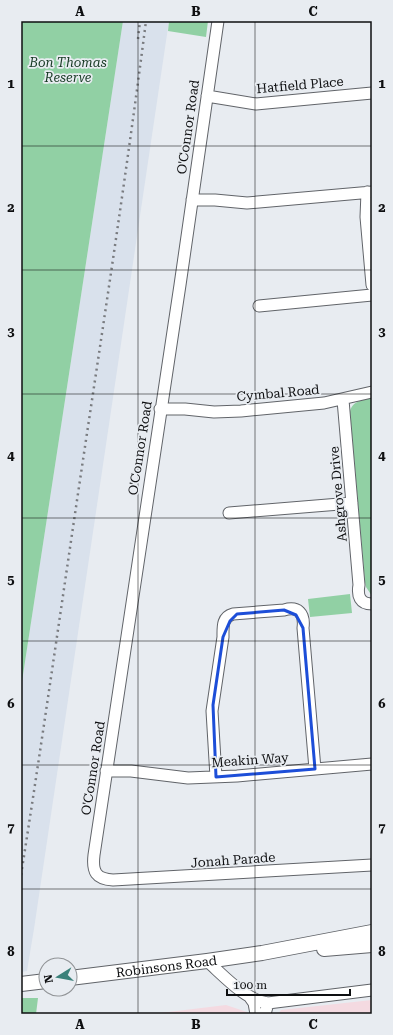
<svg xmlns="http://www.w3.org/2000/svg" width="393" height="1035" font-family="'Roboto Serif',serif">
  <style>
    .built { fill: #d9e1ec }
    .industrial { fill: #f4dae1 }
    .green { fill: #91d0a4 }
    .lines { fill: none; stroke-linecap: round; stroke-linejoin: round }
    .minor-casing { stroke: #616469; stroke-width: 13 }
    .major-casing { stroke: #616469; stroke-width: 16 }
    .minor { stroke: #fff; stroke-width: 11 }
    .major { stroke: #fff; stroke-width: 14 }
    .rail { stroke: #797b7f; stroke-width: 2.5; stroke-dasharray: 2 4; stroke-linecap: butt }
    .marked { fill: none; stroke: #1d4ed8; stroke-width: 3; stroke-linejoin: round }
    .grid { fill: none; stroke: #0e0f11; stroke-width: 1; stroke-opacity: 0.55 }
    .labels { text-anchor: middle; dominant-baseline: central; stroke-width: 3.5; stroke-linejoin: round; paint-order: stroke }
    .park-label { font-size: 13px; font-style: italic; fill: #173a24; stroke: #e8ecf1 }
    .street-label { font-size: 13px; fill: #0e0f11; stroke: #e8ecf1 }
    .neatline { fill: none; stroke: #0e0f11; stroke-width: 1.5 }
    .grid-label { font-size: 13px; text-anchor: middle; font-weight: bold; fill: #0e0f11 }
  </style>
  <rect width="100%" height="100%" fill="#e8ecf1"/>
  <path class="built" d="M123 21H169L34 929 27 971 21 972V688Z"/>
  <path class="industrial" d="M372 1000V1014H278L281 1010Z
    M226 1005 247 1012V1014H152Z"/>
  <path class="green" d="M21 21H123L21 688Z
    M169 21H208L206 37 168 31Z
    M372 398V596L366 587 365 582 350 412C352 401 362 400 372 398Z
    M350 594 352 613 310 617 308 599Z
    M21 998H38L36 1014H21Z"/>
  <g class="lines">
    <defs>
      <path id="minor" d="M218 21 180 285 94 855C92 872 96 879 113 880L372 865
        M207 96 256 104 372 93
        M367 192 366 217 372 285
        M192 200H215L247 203 372 192
        M259 306 372 295
        M343 400 359 585C357 596 360 604 372 604
        M160 409H185L214 412 241 411 324 403 372 392
        M229 513 352 503
        M106 771H131L188 778 237 776 372 764
        M216 777 212 711 223 637C223 627 222 617 233 614L284 610C298 606 305 613 303 628L315 769
        M207 961C224 976 245 1000 268 1003L372 990
        M249 996 254 1003 256 1014
        M265 1014 268 1003"/>
      <g id="major">
        <path d="M324 949 372 945"/>
        <path id="s1" d="M70 978 207 961 262 953 372 932"/>
        <path d="M21 984 46 981"/>
      </g>
    </defs>
    <use href="#minor" class="minor-casing"/>
    <use href="#major" class="major-casing"/>
    <use href="#minor" class="minor"/>
    <use href="#major" class="major"/>
    <path class="rail" d="M138 39 140 21
      M21 875C45 723 66 572 89 420 109 287 129 154 146 21"/>
  </g>
  <path class="marked" d="M284 610 296 615 303 628 315 769 216 777 213 705 223 637 230 621 237 614Z"/>
  <path class="grid" d="M138 21V1014M255 21V1014M21 146H372M21 270H372M21 394H372M21 518H372M21 641H372M21 765H372M21 889H372"/>
  <g class="labels">
    <g class="park-label">
      <text x="68" y="62">Bon Thomas<tspan x="68" dy="15">Reserve</tspan></text>
    </g>
    <g class="street-label">
      <text transform="translate(300 85) rotate(-5)">Hatfield Place</text>
      <text transform="translate(188 127) rotate(-82)">O'Connor Road</text>
      <text transform="translate(278 393) rotate(-5)">Cymbal Road</text>
      <text transform="translate(140 448) rotate(-81)">O'Connor Road</text>
      <text transform="translate(338 494) rotate(-95)">Ashgrove Drive</text>
      <text transform="translate(250 760) rotate(-4)">Meakin Way</text>
      <text transform="translate(93 768) rotate(-81)">O'Connor Road</text>
      <text transform="translate(233 860) rotate(-4)">Jonah Parade</text>
      <text stroke="none"><textPath href="#s1" startOffset="97">Robinsons Road</textPath></text>
    </g>
  </g>
  <rect width="393" height="1035" fill="none" stroke="#e8ecf1" stroke-width="44"/>
  <g transform="translate(58 977) rotate(259)"><circle r="19" fill="#e8ecf1" stroke="#919497"/>
  <path d="M0-3L7 15L0 10L-7 15Z" fill="#3a817a"/>
  <text y="-6" font-size="11" font-weight="bold" text-anchor="middle" fill="#0e0f11">N</text>
  </g>
  <path d="M227 989v6h123v-6" fill="none" stroke="#0e0f11" stroke-width="2"/>
  <text x="233" y="989" font-size="12" fill="#0e0f11" stroke="#e8ecf1" stroke-width="3" paint-order="stroke">100 m</text>
  <rect x="22" y="22" width="349" height="991" class="neatline"/>
  <g class="grid-label">
    <text x="80" y="16">A</text>
    <text x="196" y="16">B</text>
    <text x="313" y="16">C</text>
    <text x="11" y="88">1</text>
    <text x="382" y="88">1</text>
    <text x="11" y="212">2</text>
    <text x="382" y="212">2</text>
    <text x="11" y="336">3</text>
    <text x="382" y="336">3</text>
    <text x="11" y="460">4</text>
    <text x="382" y="460">4</text>
    <text x="11" y="584">5</text>
    <text x="382" y="584">5</text>
    <text x="11" y="708">6</text>
    <text x="382" y="708">6</text>
    <text x="11" y="832">7</text>
    <text x="382" y="832">7</text>
    <text x="11" y="956">8</text>
    <text x="382" y="956">8</text>
    <text x="80" y="1029">A</text>
    <text x="196" y="1029">B</text>
    <text x="313" y="1029">C</text>
  </g>
</svg>
